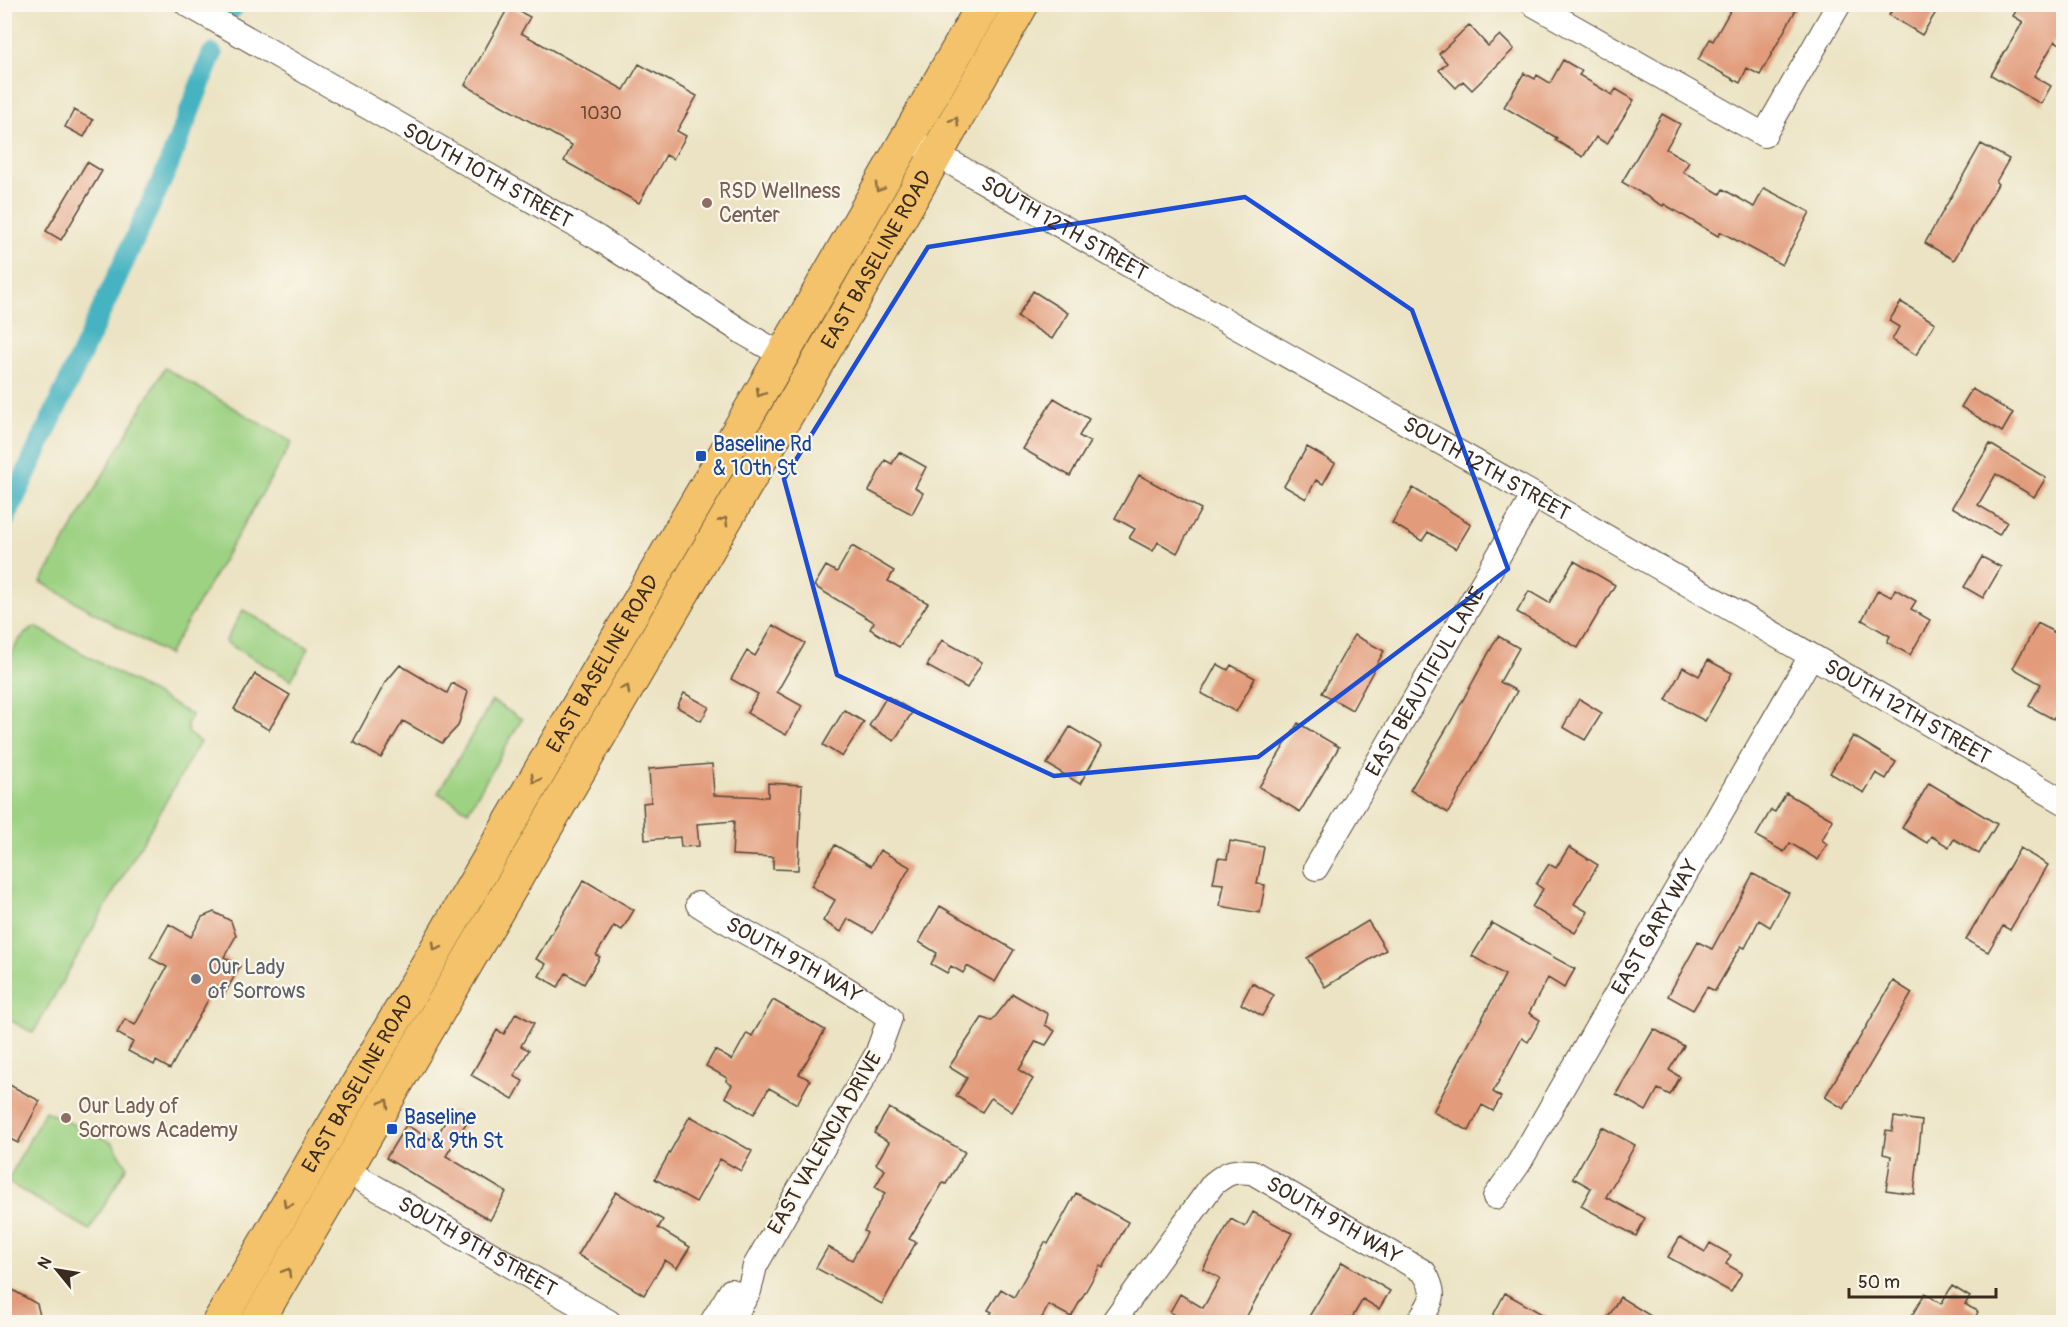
<svg xmlns="http://www.w3.org/2000/svg" width="2068" height="1327" font-family="Pangolin,sans-serif">
  <style>
    .green { fill: #9dd283; stroke: #6c7e50; stroke-width: 1.5 }
    .lines { fill: none; stroke-linecap: round; stroke-linejoin: round }
    .canal { stroke: #45b3c1; stroke-width: 21 }
    .building { fill: #e29c7c }
    .minor-casing { stroke: #554637; stroke-width: 26 }
    .primary-casing { stroke: #554637; stroke-width: 35 }
    .minor { stroke: #fff; stroke-width: 24 }
    .primary { stroke: #f3c26a; stroke-width: 33 }
    .oneway { stroke: #8e6e40 }
    .marked { fill: none; stroke: #1d4ed8; stroke-width: 4.5; stroke-linejoin: round }
    .education-dot { fill: #8d6e63; stroke: #fbf7ec; stroke-width: 2 }
    .transit-dot { fill: #1a4fb4; stroke: #fbf7ec; stroke-width: 2 }
    .worship-dot { fill: #6b7280; stroke: #fbf7ec; stroke-width: 2 }
    .labels { text-anchor: middle; dominant-baseline: central; stroke-width: 4.5; stroke-linejoin: round; paint-order: stroke }
    .number-label { font-size: 18px; fill: #654636 }
    .street-label { font-size: 21px; fill: #3b2a1e; stroke: #fbf7ec }
    .education-label { font-size: 21px; fill: #785e54; stroke: #fbf7ec; text-anchor: start }
    .transit-label { font-size: 21px; fill: #164399; stroke: #fbf7ec; text-anchor: start }
    .worship-label { font-size: 21px; fill: #5b616d; stroke: #fbf7ec; text-anchor: start }
  </style>
  <rect width="100%" height="100%" fill="#fbf7ec"/>
  <filter id="ink" filterUnits="userSpaceOnUse"><feTurbulence type="fractalNoise" baseFrequency=".0167" numOctaves="2"/><feDisplacementMap in="SourceGraphic" scale="12" xChannelSelector="R" yChannelSelector="G"/><feConvolveMatrix kernelMatrix="1 2 1 2 8 2 1 2 1" color-interpolation-filters="sRGB"/></filter>
  <filter id="wash" filterUnits="userSpaceOnUse"><feTurbulence type="fractalNoise" baseFrequency=".008" numOctaves="4" result="noise"/><feDisplacementMap in="SourceGraphic" scale="24" xChannelSelector="R" yChannelSelector="G"/><feGaussianBlur stdDeviation="1.35" result="paint"/><feColorMatrix in="noise" values="0 0 0 0 0 0 0 0 0 0 0 0 0 0 0 0 0 1.4 0 .05"/><feComposite in="paint" operator="in"/></filter>
  <g filter="url(#wash)">
    <rect width="100%" height="100%" fill="#ebe3c3"/>
    <path class="green" d="M165 368 292 442 168 655 41 582Z
      M243 610 309 648 291 680 225 642Z
      M36 627 192 715 187 724 188 733 200 742 33 1033 5 1017 4 670C13 652 17 635 36 627Z
      M492 701 522 719 468 811 438 793Z
      M45 1111 113 1143 127 1166 90 1230 7 1182Z"/>
    <g class="lines">
      <path class="canal" d="M232 9 234 4
        M4 521 167 169 212 54"/>
    </g>
    <g id="blocks">
      <path class="building" d="M1734 4H1799L1760 75 1747 68 1740 83 1698 60 1710 39 1713 41Z
        M1896 4H1941L1922 35 1889 15Z
        M2020 4H2064V46L2055 41 2034 76 2051 86 2041 104 1991 75 2023 22 2013 16Z
        M509 6 530 17 521 33 624 90 639 64 697 96 677 131 686 136 673 159 666 155 639 203 564 161 572 145 465 85Z
        M1469 25 1488 46 1500 35 1514 49 1472 90 1463 81 1456 88 1439 70 1447 63 1439 54Z
        M1563 60 1582 71 1579 75 1612 95 1616 89 1634 100 1607 144 1596 137 1583 157 1555 140 1557 138 1504 107 1524 73 1535 79 1537 75 1550 83Z
        M74 110 93 120 84 137 65 127Z
        M1662 114 1680 124 1666 149 1689 162 1683 172 1720 194 1723 189 1754 207 1764 188 1810 212 1782 265 1721 232 1718 236 1664 204 1663 206 1622 182Z
        M1981 144 2009 159 1996 182 1998 184 1954 260 1925 243Z
        M87 162 102 171 61 240 46 231Z
        M1033 291 1068 313 1052 339 1017 317Z
        M1901 302 1935 323 1916 355 1892 340 1899 327 1889 321Z
        M1972 389 2013 413 2002 432 1961 407Z
        M1054 398 1089 419 1079 436 1090 442 1070 476 1023 449Z
        M1990 444 2046 478 2034 497 1996 474 1978 505 2007 522 1999 535 1952 507Z
        M1307 447 1335 463 1323 484 1316 480 1306 499 1284 486Z
        M899 452 926 467 915 488 923 493 912 514 869 491 885 460 892 464Z
        M1139 475 1201 509 1177 553 1158 542 1153 551 1129 538 1135 529 1115 518Z
        M1413 488 1471 524 1456 549 1428 532 1422 541 1392 523Z
        M852 546 894 571 888 581 928 603 899 647 870 629 874 622 814 586 826 566 837 572Z
        M1982 557 2001 567 1983 598 1964 587Z
        M1574 561 1615 585 1578 648 1517 612 1529 591 1549 603Z
        M1895 589 1916 601 1911 609 1930 620 1910 655 1887 642 1890 636 1862 620 1878 590 1891 597Z
        M2038 623 2064 638V700L2053 719 2029 706 2041 684 2013 668Z
        M773 625 805 643 777 692 802 706 786 735 747 713 758 694 731 679 747 651 755 656Z
        M1354 635 1384 651 1352 710 1322 693Z
        M1498 636 1519 648 1500 682 1517 691 1448 813 1410 790 1453 718Z
        M942 640 982 662 967 688 927 666Z
        M1708 660 1732 673 1705 721 1666 700 1683 667 1699 676Z
        M1217 664 1228 670 1231 665 1255 678 1236 712 1201 693Z
        M400 665 447 693 452 683 468 692 458 726 442 743 403 721 381 758 353 742 385 683Z
        M255 674 290 695 269 730 234 709Z
        M684 693 709 707 701 721 677 707Z
        M887 696 913 711 894 741 869 726Z
        M1579 699 1602 713 1585 740 1563 727Z
        M844 710 864 722 842 757 823 745Z
        M1298 723 1339 747 1300 812 1259 787Z
        M1070 727 1102 746 1080 784 1047 764Z
        M1853 736 1896 762 1886 779 1876 773 1864 793 1830 773Z
        M712 764 714 795 768 797V783L802 785 798 870 773 869V857L732 855 734 821 697 824 699 846 681 847 680 837 645 840 643 803 651 802 649 769Z
        M1929 783 1997 824 1979 854 1954 839 1949 847 1931 836 1927 843 1902 828Z
        M1786 793 1833 820 1822 840 1827 844 1818 860 1790 843 1784 852 1756 836 1771 810 1775 812Z
        M1230 841 1264 847 1257 884 1265 885 1260 913 1220 906 1224 884 1213 883 1218 858 1227 859Z
        M835 845 871 866 880 850 910 867 873 933 848 919 841 932 823 921 835 900 811 886Z
        M1569 847 1598 865 1574 904 1588 912 1575 933 1532 907 1543 889 1536 884 1549 864 1556 868Z
        M2020 848 2048 865 2010 930 2003 926 1988 952 1966 940Z
        M1753 874 1789 893 1770 927 1759 920 1745 948 1741 946 1715 991 1707 987 1693 1010 1668 996 1698 942 1712 949Z
        M584 880 634 910 622 930 614 926 596 955 600 957 584 984 566 973 558 987 539 976 546 964 536 959Z
        M940 906 1014 950 995 982 967 966 963 973 951 966 947 973 931 964 937 953 919 942Z
        M214 912 231 921 236 936 224 957 240 966 223 997 213 991 170 1069 156 1061 154 1065 128 1051 133 1042 117 1033 125 1019 135 1025 167 967 150 958 169 924 191 937 202 917Z
        M1368 921 1386 950 1325 987 1307 958Z
        M1492 923 1575 969 1564 988 1548 978 1529 1013 1540 1020 1528 1042 1522 1038 1493 1092 1501 1097 1493 1111 1482 1105 1469 1131 1433 1112 1505 975 1472 956Z
        M1893 981 1912 993 1844 1109 1825 1097Z
        M1252 983 1274 995 1262 1016 1241 1004Z
        M1013 994 1048 1014 1045 1025 1055 1031 1046 1045 1036 1041 1019 1070 1033 1079 1012 1112 991 1098 982 1112 956 1096 967 1078 949 1067 982 1018 992 1021Z
        M773 1000 825 1030 799 1074 810 1080 797 1104 769 1088 754 1114 725 1097 732 1085 726 1081 727 1078 706 1066 715 1050 732 1060 747 1033 752 1036Z
        M516 1013 534 1023 521 1046 529 1050 514 1076 523 1081 513 1099 471 1075 497 1030 504 1034Z
        M1654 1029 1684 1046 1669 1070 1680 1077 1670 1095 1658 1089 1646 1111 1616 1094Z
        M4 1082 40 1101 18 1143 4 1136Z
        M889 1108 965 1152 946 1184 943 1183 909 1239 916 1242 882 1304 816 1268 828 1247 852 1260 867 1233 864 1231 885 1193 875 1187 885 1170 876 1164 889 1142 874 1133Z
        M452 1110 468 1120 446 1156 506 1192 490 1220 386 1158 406 1125 434 1141Z
        M690 1116 752 1151 741 1171 720 1159 696 1202 655 1179Z
        M1894 1117 1922 1121 1914 1194 1886 1190 1891 1156 1883 1154 1886 1130 1892 1131Z
        M1602 1127 1635 1145 1606 1197 1645 1218 1636 1236 1581 1206 1591 1188 1573 1178Z
        M616 1192 663 1220 658 1228 690 1247 677 1268 665 1260 644 1295 578 1255Z
        M1076 1193 1128 1222 1103 1268 1100 1266 1071 1317 1049 1305 1039 1323H985L992 1312 988 1310 1001 1289 1014 1297 1045 1242 1048 1244Z
        M1253 1212 1292 1233 1243 1323H1188L1170 1312 1180 1294 1203 1308 1220 1278 1203 1269 1231 1219 1245 1227Z
        M1680 1237 1705 1252 1710 1243 1731 1255 1726 1264 1742 1273 1731 1292 1668 1257Z
        M1342 1262 1390 1291 1379 1309 1363 1299 1349 1323H1305Z
        M4 1285 37 1304 42 1323H4Z
        M1952 1286 1970 1297 1965 1304 1978 1312 1972 1323H1921L1911 1317 1925 1293 1941 1304Z
        M1505 1293 1558 1323H1489Z
        M1620 1297 1662 1323H1605Z"/>
    </g>
  </g>
  <g filter="url(#ink)">
    <use href="#blocks" fill-opacity="0" stroke="#554637" stroke-width="1.5"/>
    <g class="lines">
      <defs>
        <g id="minor">
          <path id="s1" d="M187 4 598 238 744 333 782 355"/>
          <path d="M1533 4 1764 135 1839 4"/>
          <path id="s2" d="M924 147 1235 326 1534 495 2064 802"/>
          <path id="s3" d="M1316 868 1534 495"/>
          <path id="s4" d="M698 904C761 944 830 974 890 1018L877 1054 755 1266 749 1291 731 1322"/>
          <path id="s5" d="M345 1170 609 1322"/>
          <path id="s6" d="M1495 1197 1519 1163 1811 656"/>
          <path d="M712 1322 731 1291"/>
          <path id="s7" d="M1113 1322 1213 1184C1228 1172 1233 1170 1252 1172L1424 1272C1438 1296 1432 1301 1418 1322"/>
        </g>
        <g id="primary">
          <path id="s8" d="M219 1322 804 318 984 4"/>
          <path id="s9" d="M257 1322 834 334 1022 4"/>
        </g>
      </defs>
      <use href="#minor" class="minor-casing"/>
      <use href="#primary" class="primary-casing"/>
      <use href="#minor" class="minor"/>
      <use href="#primary" class="primary"/>
    </g>
    <defs><path id="oneway-chevron" d="M-2-3.5L2.5 0L-2 3.5" fill="none" stroke-width="1.6" stroke-linecap="round" stroke-linejoin="round" transform="scale(1.5)"/></defs>
    <g class="oneway">
      <use href="#oneway-chevron" transform="translate(955 121) rotate(-60)"/>
      <use href="#oneway-chevron" transform="translate(879 188) rotate(120)"/>
      <use href="#oneway-chevron" transform="translate(760 393) rotate(121)"/>
      <use href="#oneway-chevron" transform="translate(724 521) rotate(-60)"/>
      <use href="#oneway-chevron" transform="translate(626 689) rotate(-60)"/>
      <use href="#oneway-chevron" transform="translate(535 779) rotate(120)"/>
      <use href="#oneway-chevron" transform="translate(436 947) rotate(120)"/>
      <use href="#oneway-chevron" transform="translate(385 1103) rotate(-60)"/>
      <use href="#oneway-chevron" transform="translate(287 1204) rotate(120)"/>
      <use href="#oneway-chevron" transform="translate(287 1272) rotate(-60)"/>
    </g>
  </g>
  <path class="marked" d="M1245 197 1412 310 1508 569 1258 757 1054 776 837 675 784 479 928 247Z"/>
  <g class="education-dot">
    <circle cx="707" cy="203" r="6"/>
    <circle cx="66" cy="1118" r="6"/>
  </g>
  <g class="transit-dot">
    <rect x="695" y="450" width="12" height="12" rx="3"/>
    <rect x="386" y="1123" width="12" height="12" rx="3"/>
  </g>
  <circle class="worship-dot" cx="196" cy="979" r="6"/>
  <g class="labels">
    <g class="number-label">
      <text x="601" y="113">1030</text>
    </g>
    <g class="street-label">
      <text stroke="none"><textPath href="#s1" startOffset="346">SOUTH 10TH STREET</textPath></text>
      <text stroke="none"><textPath href="#s2" startOffset="162">SOUTH 12TH STREET</textPath></text>
      <text stroke="none"><textPath href="#s9" startOffset="1230">EAST BASELINE ROAD</textPath></text>
      <text stroke="none"><textPath href="#s2" startOffset="648">SOUTH 12TH STREET</textPath></text>
      <text stroke="none"><textPath href="#s8" startOffset="762">EAST BASELINE ROAD</textPath></text>
      <text stroke="none"><textPath href="#s3" startOffset="216">EAST BEAUTIFUL LANE</textPath></text>
      <text stroke="none"><textPath href="#s2" startOffset="1134">SOUTH 12TH STREET</textPath></text>
      <text stroke="none"><textPath href="#s6" startOffset="314">EAST GARY WAY</textPath></text>
      <text stroke="none"><textPath href="#s4" startOffset="111">SOUTH 9TH WAY</textPath></text>
      <text stroke="none"><textPath href="#s8" startOffset="276">EAST BASELINE ROAD</textPath></text>
      <text transform="translate(825 1143) rotate(-60)">EAST VALENCIA DRIVE</text>
      <text stroke="none"><textPath href="#s7" startOffset="308">SOUTH 9TH WAY</textPath></text>
      <text stroke="none"><textPath href="#s5" startOffset="153">SOUTH 9TH STREET</textPath></text>
    </g>
    <g class="education-label">
      <text x="719" y="191">RSD Wellness<tspan x="719" dy="24">Center</tspan></text>
      <text x="78" y="1106">Our Lady of<tspan x="78" dy="24">Sorrows Academy</tspan></text>
    </g>
    <g class="transit-label">
      <text x="713" y="444">Baseline Rd<tspan x="713" dy="24">&amp; 10th St</tspan></text>
      <text x="404" y="1117">Baseline<tspan x="404" dy="24">Rd &amp; 9th St</tspan></text>
    </g>
    <g class="worship-label">
      <text x="208" y="967">Our Lady<tspan x="208" dy="24">of Sorrows</tspan></text>
    </g>
  </g>
  <rect width="2068" height="1327" fill="none" stroke="#fbf7ec" stroke-width="24"/>
  <g transform="translate(57 1270) rotate(300)" stroke="#fbf7ec" stroke-width="4.5" paint-order="stroke">
  <path d="M0-4.5L10 22L0 15L-10 22Z" fill="#3b2a1e"/>
  <text y="-9" font-size="16" font-weight="bold" text-anchor="middle" fill="#3b2a1e">N</text>
  </g>
  <path d="M1849 1288v9h147v-9" fill="none" stroke="#3b2a1e" stroke-width="3"/>
  <text x="1858" y="1288" font-size="18" fill="#3b2a1e" stroke="#fbf7ec" stroke-width="4.5" paint-order="stroke">50 m</text>
</svg>
